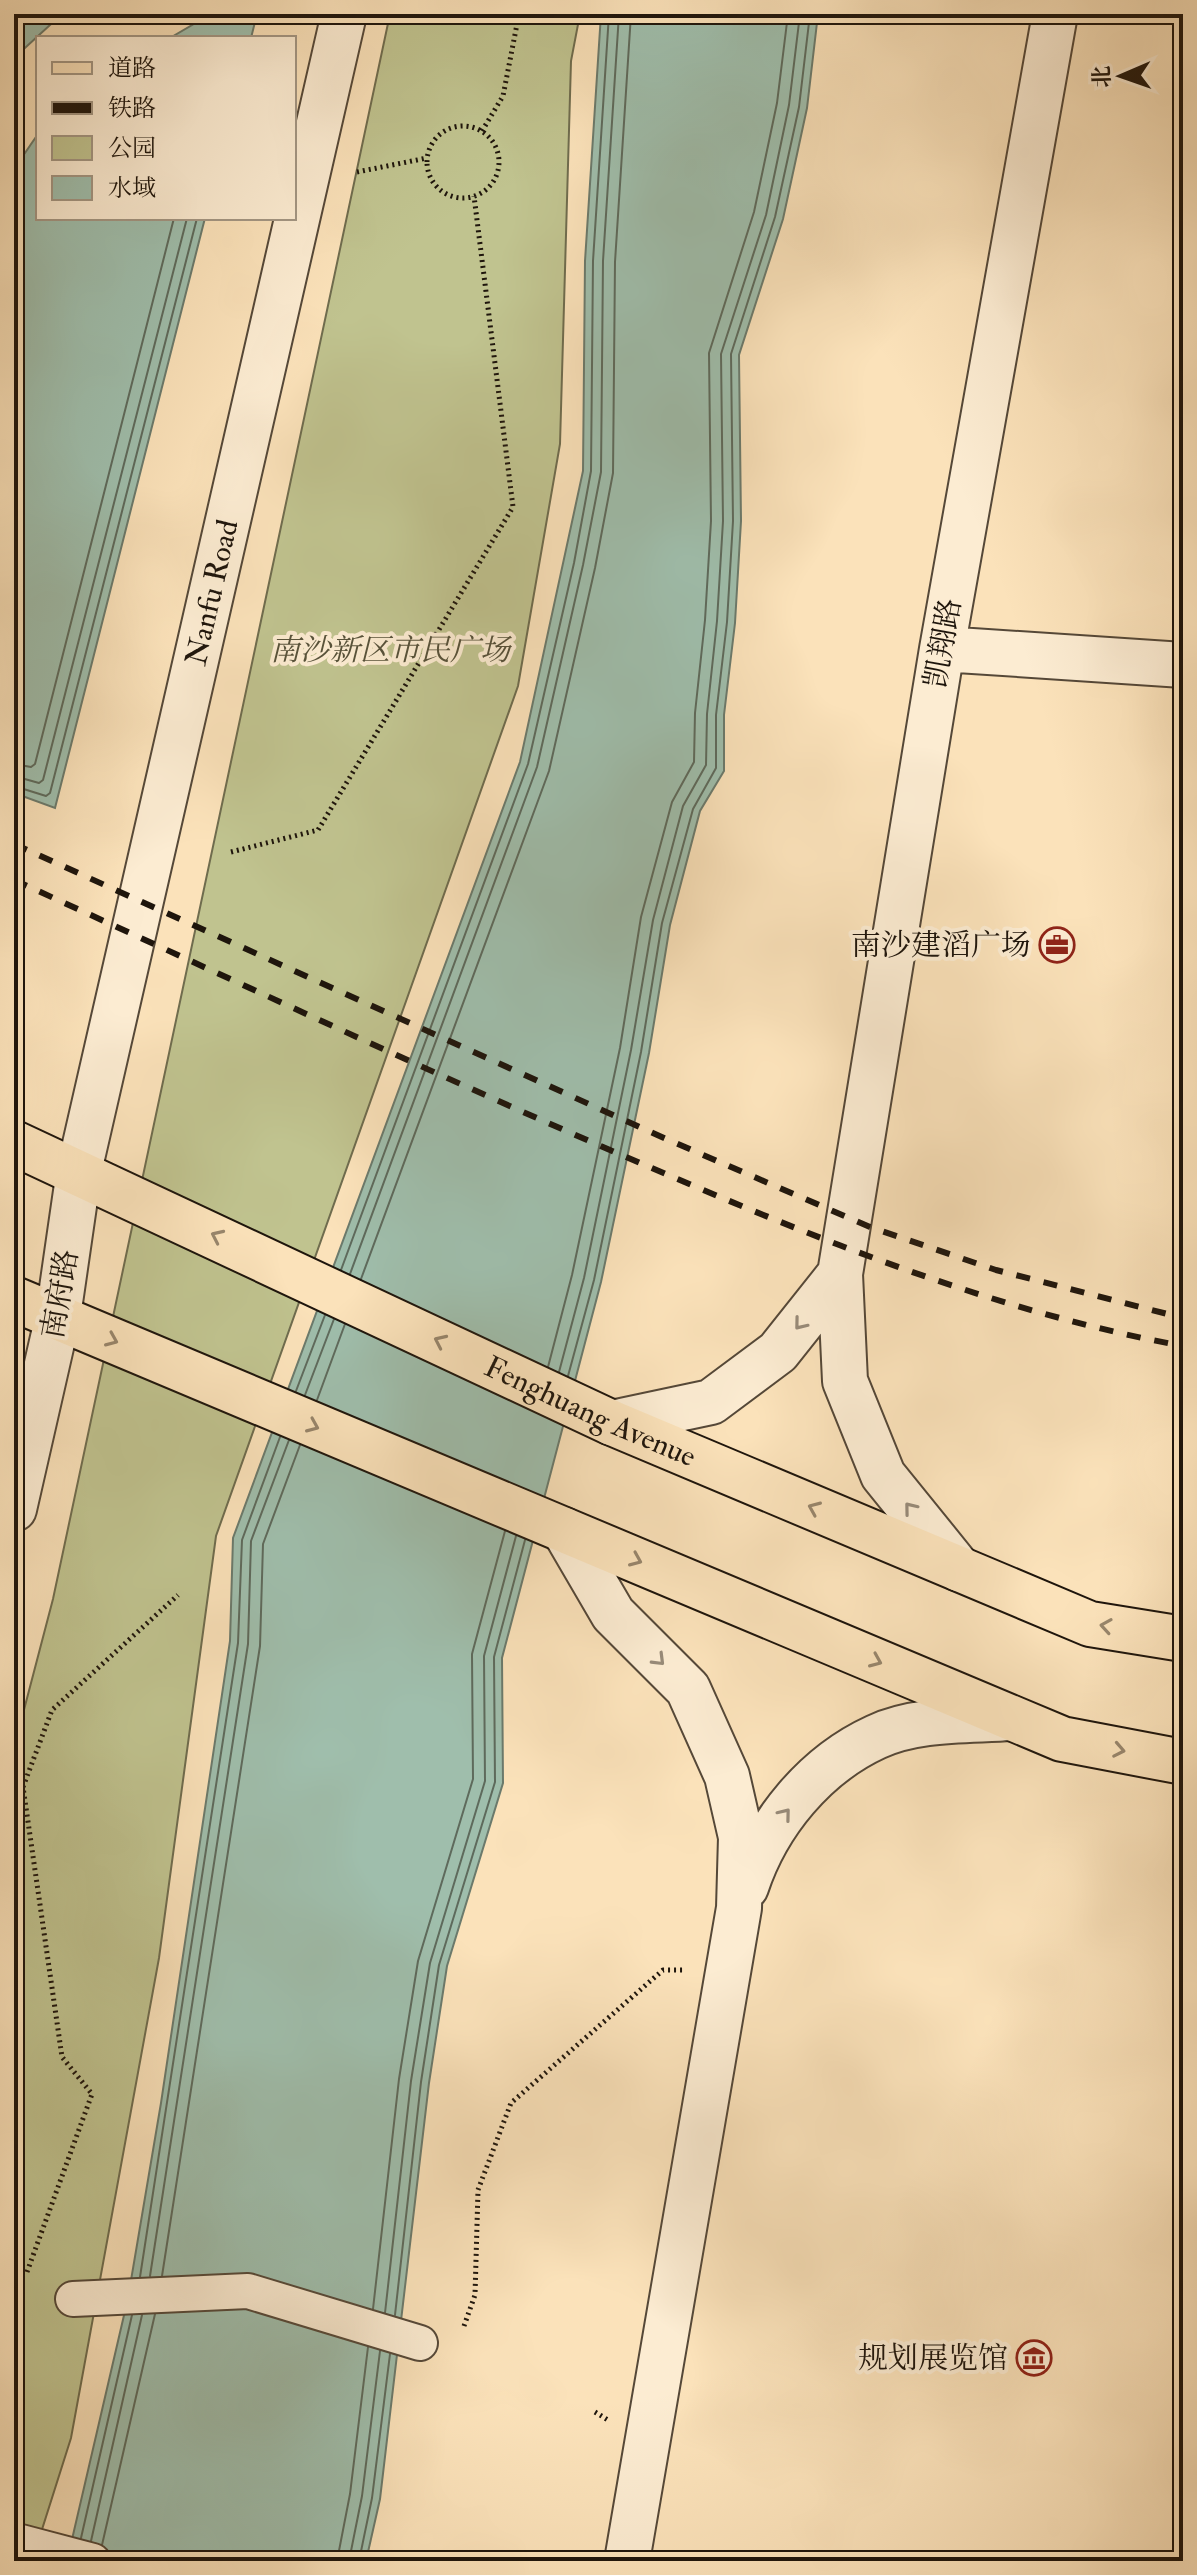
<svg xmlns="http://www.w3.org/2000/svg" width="1197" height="2575" font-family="'IM FELL Double Pica','Noto Serif SC',serif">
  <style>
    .green { fill: #c0c38f; stroke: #6f6c4e; stroke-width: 2 }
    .water { fill: #9fbeac; stroke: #6b7a6c; stroke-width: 2 }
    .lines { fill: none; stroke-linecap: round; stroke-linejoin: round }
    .shore { stroke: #5e6a5c; stroke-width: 2 }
    .pedestrian-casing { stroke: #554838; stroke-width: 38 }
    .minor-casing { stroke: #554838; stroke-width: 48 }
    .tertiary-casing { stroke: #554838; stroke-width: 48 }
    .primary-casing { stroke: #1e150c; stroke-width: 48 }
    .path { stroke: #1e150c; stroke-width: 5; stroke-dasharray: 2 4; stroke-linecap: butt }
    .pedestrian { stroke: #fcecd2; stroke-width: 34 }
    .minor { stroke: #fcecd2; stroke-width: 44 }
    .tertiary { stroke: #fcecd2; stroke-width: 44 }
    .primary { stroke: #fbe2ba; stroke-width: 44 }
    .rail { stroke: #1e150c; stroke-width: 6; stroke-dasharray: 14 14; stroke-linecap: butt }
    .oneway { stroke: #98866c }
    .oneway2 { stroke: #988b79 }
    .labels { text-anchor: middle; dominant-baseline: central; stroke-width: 8; stroke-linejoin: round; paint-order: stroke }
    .street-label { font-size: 30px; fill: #1e150c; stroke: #fcecd2 }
    .park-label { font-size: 30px; font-style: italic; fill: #57523a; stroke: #fcecd2 }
    .poi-label { font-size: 30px; fill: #1e150c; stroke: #fcecd2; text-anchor: end }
  </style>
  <rect width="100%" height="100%" fill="#fbe2ba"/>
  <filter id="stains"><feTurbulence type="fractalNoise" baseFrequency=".0025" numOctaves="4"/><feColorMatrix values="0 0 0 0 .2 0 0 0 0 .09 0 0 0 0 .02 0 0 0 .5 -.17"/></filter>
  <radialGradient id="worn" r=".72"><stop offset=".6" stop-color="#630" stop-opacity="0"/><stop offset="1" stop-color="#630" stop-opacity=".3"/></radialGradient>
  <path class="green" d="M390 14H580L571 61 560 444 518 686 216 1536 159 1958 71 2438 32 2561H14V1748L53 1599Z"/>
  <path class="water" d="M14 14H62L14 58Z
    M211 14H257L251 38H170Z
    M601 14H818L807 108 783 219 739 355 741 521 735 623 724 715V771L700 811 670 925 649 1053 601 1282 502 1658 503 1783 447 1966 429 2083 380 2499 366 2561H67L128 2298 161 2103 230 1641 233 1538 520 762 583 471 585 261Z
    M38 134V218H205L55 808 14 793V169Z"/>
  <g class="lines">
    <path class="shore" d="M14 764 31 767 35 764 174 218
      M14 776 39 783 43 780 187 218
      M14 786 46 796 50 793 197 218
      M341 1270 528 764 574 563 591 471 593 261 609 14
      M350 1274 537 767 583 565 601 472 603 261 619 14
      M361 1279 549 771 595 568 613 473 615 262 631 14
      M548 1367 572 1275 620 1048 641 917 672 802 694 762 695 713 705 620 711 521 709 353 754 212 777 103 788 14
      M559 1372 584 1278 631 1050 653 920 683 806 706 765 707 714 717 621 723 521 721 354 766 215 789 105 800 14
      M568 1376 594 1280 641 1052 662 923 693 809 716 768V715L727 622 733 521 731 354 775 217 799 107 810 14
      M296 1391 325 1315
      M305 1395 334 1319
      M317 1400 345 1324
      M150 2276 248 1644 251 1541 289 1440
      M162 2276 260 1646 263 1544 300 1445
      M140 2277 238 1643 242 1540 280 1437
      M373 2309 399 2079 418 1961 473 1779 472 1654 505 1531
      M385 2313 411 2081 430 1963 485 1781 484 1656 516 1536
      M395 2315 421 2082 439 1965 495 1782 494 1657 525 1540
      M81 2538 132 2315
      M91 2541 142 2315
      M102 2545 155 2314
      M337 2561 350 2494 368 2347
      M349 2561 362 2496 380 2351
      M359 2561 372 2498 390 2354"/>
    <defs>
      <path id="pedestrian" d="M73 2299 248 2291 420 2343
        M21 2542 93 2561"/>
      <path id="minor" d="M942 649 1183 665
        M840 1274 942 649 1055 14
        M612 1423 711 1402 778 1352 840 1274 845 1381 883 1475 959 1569
        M564 1530 613 1614 688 1689 727 1776 741 1837 739 1908 627 2561
        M746 1887C767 1823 815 1765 876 1737 916 1718 968 1721 1011 1718"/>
      <g id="tertiary">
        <path id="s1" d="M14 1509 58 1316 79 1171 344 14"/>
      </g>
      <g id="primary">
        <path id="s2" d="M14 1143 612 1423 1090 1624 1183 1639"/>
        <path d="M14 1299 1062 1739 1183 1762"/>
      </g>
    </defs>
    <use href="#pedestrian" class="pedestrian-casing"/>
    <use href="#minor" class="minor-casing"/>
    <use href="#tertiary" class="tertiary-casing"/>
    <use href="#primary" class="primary-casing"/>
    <path class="path" d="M427 162a36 36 0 1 1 72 0a36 36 0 1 1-72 0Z
      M482 131 503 96 519 14
      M357 172 427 158
      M231 852 318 830 513 507 474 196
      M27 2272 92 2094 62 2057 23 1787 52 1710 178 1595
      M464 2326 475 2295 478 2190 511 2103 663 1970H686
      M595 2412 608 2420"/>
    <use href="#pedestrian" class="pedestrian"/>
    <use href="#minor" class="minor"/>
    <use href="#tertiary" class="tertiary"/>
    <use href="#primary" class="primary"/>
    <path class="rail" d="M14 844 664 1138 870 1227 996 1270 1183 1318
      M14 880C210 969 405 1061 603 1147 790 1228 981 1309 1183 1346"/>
  </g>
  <defs><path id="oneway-chevron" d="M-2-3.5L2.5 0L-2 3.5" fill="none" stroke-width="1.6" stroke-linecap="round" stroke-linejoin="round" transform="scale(2)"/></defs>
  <g class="oneway">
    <use href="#oneway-chevron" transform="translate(217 1236) rotate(-155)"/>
    <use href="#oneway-chevron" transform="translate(112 1340) rotate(23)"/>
    <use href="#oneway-chevron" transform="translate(440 1341) rotate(-155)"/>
    <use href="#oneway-chevron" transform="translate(313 1426) rotate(23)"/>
    <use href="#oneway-chevron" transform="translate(814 1508) rotate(-157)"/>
    <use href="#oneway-chevron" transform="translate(636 1560) rotate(23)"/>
    <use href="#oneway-chevron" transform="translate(1106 1626) rotate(-171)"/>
    <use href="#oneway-chevron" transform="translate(876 1661) rotate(23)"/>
    <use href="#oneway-chevron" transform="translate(1119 1750) rotate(11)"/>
  </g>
  <g class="oneway2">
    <use href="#oneway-chevron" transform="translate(800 1324) rotate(129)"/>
    <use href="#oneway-chevron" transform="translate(910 1508) rotate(-129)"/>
    <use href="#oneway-chevron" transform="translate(659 1660) rotate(45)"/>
    <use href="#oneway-chevron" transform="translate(785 1814) rotate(-51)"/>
  </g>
  <defs>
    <symbol id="office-ring" viewBox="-11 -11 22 22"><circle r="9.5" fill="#fcecd2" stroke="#8f2418" stroke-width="1.5"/><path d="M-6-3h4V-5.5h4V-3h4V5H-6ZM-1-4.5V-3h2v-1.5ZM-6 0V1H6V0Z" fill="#8f2418"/></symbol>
    <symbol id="museum-ring" viewBox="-11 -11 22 22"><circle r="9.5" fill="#fcecd2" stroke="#8f2418" stroke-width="1.5"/><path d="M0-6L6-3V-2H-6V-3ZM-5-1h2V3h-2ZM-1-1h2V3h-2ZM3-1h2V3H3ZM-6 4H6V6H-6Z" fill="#8f2418"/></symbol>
  </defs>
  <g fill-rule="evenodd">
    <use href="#office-ring" x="1037" y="925" width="40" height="40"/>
    <use href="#museum-ring" x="1014" y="2338" width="40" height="40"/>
  </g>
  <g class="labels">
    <g class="street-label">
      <text stroke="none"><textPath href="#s1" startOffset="938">Nanfu Road</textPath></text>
      <text transform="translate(943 643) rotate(-80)">凯翔路</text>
      <text transform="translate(60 1294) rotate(-80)">南府路</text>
      <text stroke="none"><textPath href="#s2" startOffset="636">Fenghuang Avenue</textPath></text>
    </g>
    <g class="park-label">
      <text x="390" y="650">南沙新区市民广场</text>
    </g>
    <g class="poi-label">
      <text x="1031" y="945">南沙建滔广场</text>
      <text x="1008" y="2358">规划展览馆</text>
    </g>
  </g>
  <rect width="1197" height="2575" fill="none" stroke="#fbe2ba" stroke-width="48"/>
  <rect x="16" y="16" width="1165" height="2543" fill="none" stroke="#1e150c" stroke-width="4"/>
  <rect x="24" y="24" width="1149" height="2527" fill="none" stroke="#1e150c" stroke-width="2"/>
  <rect x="36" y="36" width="260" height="184" fill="#fcecd2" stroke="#a39683" stroke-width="2"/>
  <rect x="52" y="62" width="40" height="12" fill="#fbe2ba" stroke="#a39683" stroke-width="2"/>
  <text x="108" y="76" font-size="24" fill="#1e150c">道路</text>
  <rect x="52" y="102" width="40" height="12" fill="#1e150c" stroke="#a39683" stroke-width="2"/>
  <text x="108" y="116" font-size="24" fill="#1e150c">铁路</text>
  <rect x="52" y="136" width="40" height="24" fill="#c0c38f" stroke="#a39683" stroke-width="2"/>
  <text x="108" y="156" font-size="24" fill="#1e150c">公园</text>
  <rect x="52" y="176" width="40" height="24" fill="#9fbeac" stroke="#a39683" stroke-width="2"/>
  <text x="108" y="196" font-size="24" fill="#1e150c">水域</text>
  <g transform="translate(1121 76) rotate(268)" stroke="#fcecd2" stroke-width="6" paint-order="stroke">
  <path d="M0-6L14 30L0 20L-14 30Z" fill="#1e150c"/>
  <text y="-12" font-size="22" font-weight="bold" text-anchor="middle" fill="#1e150c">北</text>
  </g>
  <rect width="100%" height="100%" filter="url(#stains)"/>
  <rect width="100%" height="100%" fill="url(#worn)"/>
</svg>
